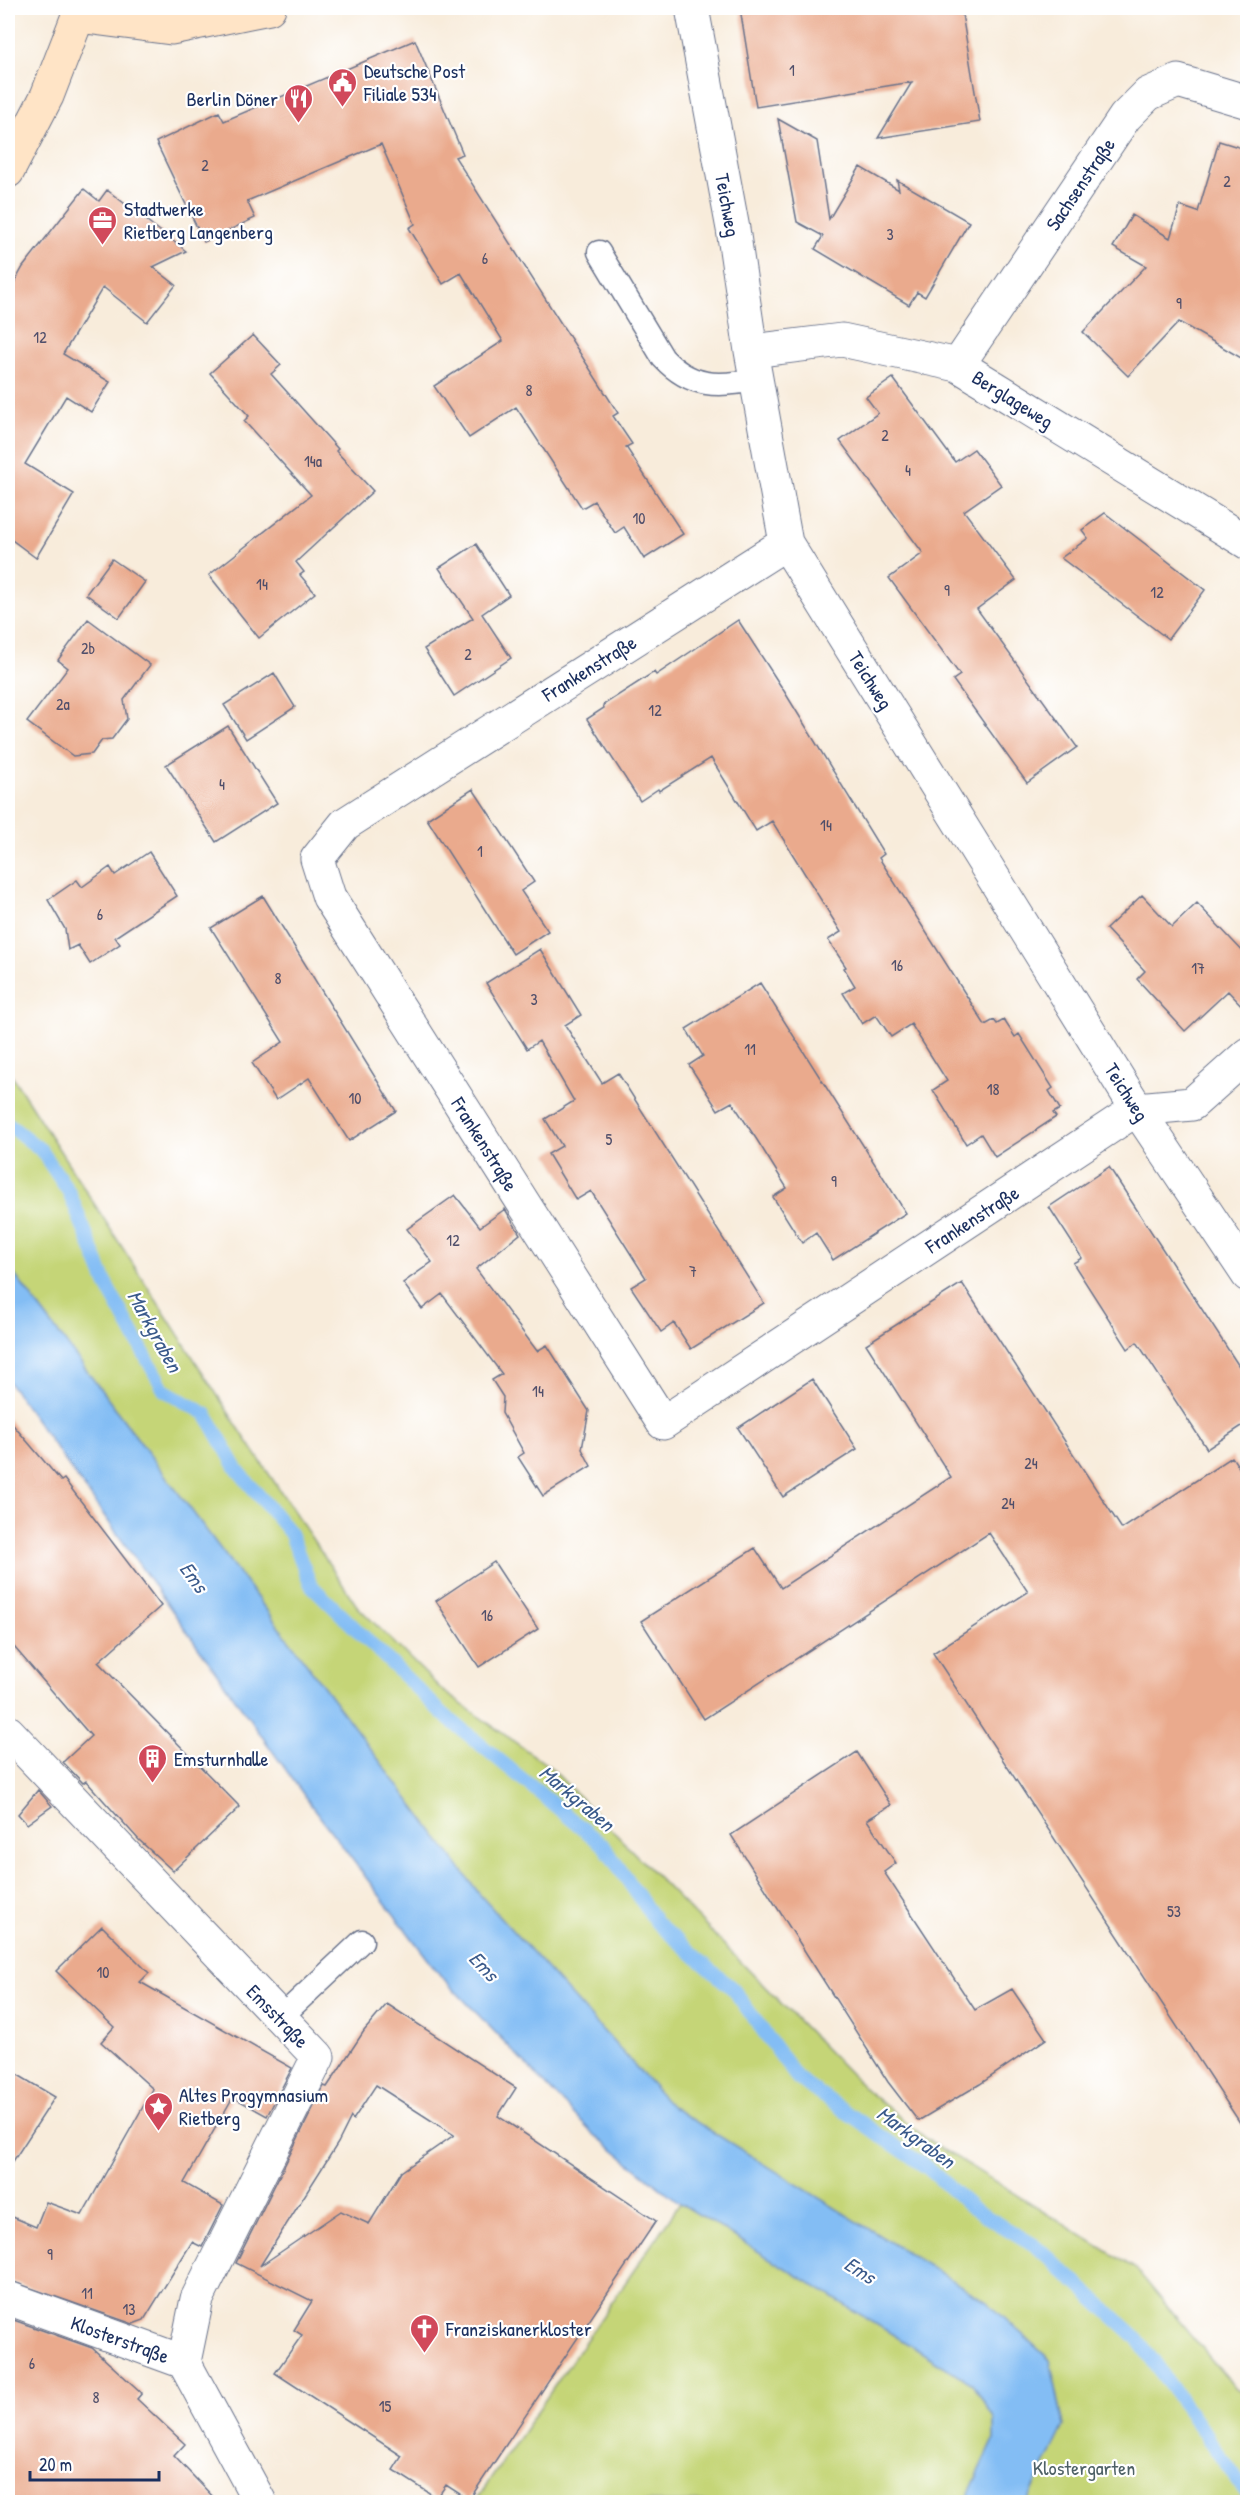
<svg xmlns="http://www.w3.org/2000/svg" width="1255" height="2510" font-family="'Patrick Hand',sans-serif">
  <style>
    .green { fill: #c5d577; stroke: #70826a; stroke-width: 1.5 }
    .water { fill: #83bdf4; stroke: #4f76a9; stroke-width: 1.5 }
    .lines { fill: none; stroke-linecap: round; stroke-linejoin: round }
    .stream { stroke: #83bdf4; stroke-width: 14 }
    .building { fill: #eaaa8d; fill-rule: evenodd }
    .service-casing { stroke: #68718a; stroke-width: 25 }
    .minor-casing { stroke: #68718a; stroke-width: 35 }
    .secondary-casing { stroke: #68718a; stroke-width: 35 }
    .service { stroke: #fff; stroke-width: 22 }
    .minor { stroke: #fff; stroke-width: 33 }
    .secondary { stroke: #ffe4c6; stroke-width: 33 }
    .labels { text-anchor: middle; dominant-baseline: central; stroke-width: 4.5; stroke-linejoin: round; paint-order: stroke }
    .number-label { font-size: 16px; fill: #4f4e6a }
    .poi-label { font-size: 20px; fill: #1b2f5e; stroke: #fff; text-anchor: start }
    .street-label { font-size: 20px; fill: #1b2f5e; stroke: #fff }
    .park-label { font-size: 20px; fill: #4e6166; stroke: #fff }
    .water-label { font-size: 21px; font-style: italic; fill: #3a5a8b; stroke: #fff }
  </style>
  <rect width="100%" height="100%" fill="#fff"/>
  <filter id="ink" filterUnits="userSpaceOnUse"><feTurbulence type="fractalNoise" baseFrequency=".0167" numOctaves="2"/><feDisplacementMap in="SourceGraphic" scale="12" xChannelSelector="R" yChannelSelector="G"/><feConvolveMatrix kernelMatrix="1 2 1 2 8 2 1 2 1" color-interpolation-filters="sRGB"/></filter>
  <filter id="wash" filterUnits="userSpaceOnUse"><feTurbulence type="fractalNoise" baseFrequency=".008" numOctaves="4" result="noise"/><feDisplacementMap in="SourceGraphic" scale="24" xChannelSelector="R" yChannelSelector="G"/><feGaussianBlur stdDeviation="1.35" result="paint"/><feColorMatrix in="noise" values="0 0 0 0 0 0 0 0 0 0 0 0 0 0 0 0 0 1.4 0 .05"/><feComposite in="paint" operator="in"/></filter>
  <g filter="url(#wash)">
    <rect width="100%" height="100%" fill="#f8ecdb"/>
    <path class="green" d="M8 1070 243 1435 357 1606 443 1691 550 1767 866 2090 928 2140 1136 2269 1236 2389 1247 2393V2502H1027L1064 2426 1050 2360 987 2302 672 2107 481 1896 8 1266Z
      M680 2203 973 2384 994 2418V2440L965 2502H475Z"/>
    <path class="water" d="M8 1266 481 1896 672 2107 987 2302 1050 2360 1064 2426 1027 2502H965L994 2440V2418L973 2384 680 2203 591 2132 440 1975 311 1805 8 1381Z"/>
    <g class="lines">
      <path class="stream" d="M8 1124 41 1150 69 1192 108 1288 164 1390 206 1414 237 1469 290 1533 311 1585 442 1713 604 1846 657 1923 733 1989 797 2078 929 2169 972 2208 1036 2246 1136 2337 1248 2495"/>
    </g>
    <g id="blocks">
      <path class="building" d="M740 8H961L980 122 878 138 912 82 756 107Z
        M415 40 463 154 455 157 618 413 613 416 632 444 626 447 683 534 644 559 624 527 615 533 594 501 582 508 516 407 469 438 434 386 503 341 461 273 443 284 409 228 415 224 381 144 247 201 255 218 204 242 156 142 219 112 224 121Z
        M778 119 817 141 829 219 860 167 899 190 897 180 969 222 925 297 917 292 909 305 815 249 823 236 797 222Z
        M1219 141 1248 150V362L1179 322 1128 376 1083 332 1146 266 1113 247 1132 215 1170 238 1180 206 1198 212Z
        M84 189 99 201 107 190 186 251 153 267 176 285 147 322 103 287 63 354 110 382 91 412 66 396 25 464 74 494 36 558 8 537V294L23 267Z
        M253 335 281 365 271 374 338 449 336 451 373 491 296 562 304 572 300 575 315 593 259 638 209 575 311 495 244 421 249 416 210 373Z
        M893 378 955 462 974 449 1001 485 964 511 1016 580 977 609 1077 747 1027 783 953 680 960 675 889 578 923 553 840 441 878 413 866 397Z
        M1105 513 1205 590 1168 639 1061 558 1088 538 1082 530Z
        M476 544 509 595 482 614 511 658 454 696 424 649 473 618 439 568Z
        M112 559 145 582 119 618 86 594Z
        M88 619 150 665 124 700 127 719 112 739 102 740 92 754 73 756 27 722 68 668 58 660Z
        M738 620 784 691 884 854 879 858 985 1025 994 1020 997 1024 1004 1020 1015 1037 1019 1034 1053 1088 1049 1091 1060 1109 1053 1113 1056 1117 995 1157 981 1134 966 1144 933 1090 947 1081 911 1024 891 1037 876 1015 862 1024 843 993 855 986 844 968 846 967 828 940 841 932 772 821 756 831 711 758 659 791 658 789 640 801 587 719 604 708 603 705 654 672 656 675Z
        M274 673 295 707 246 739 224 705Z
        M228 726 277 803 216 842 166 765Z
        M473 789 534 882 521 891 548 931 513 954 427 819Z
        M149 852 177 896 115 937 120 944 90 964 78 945 68 950 65 929 48 900 77 880 82 887 110 867 115 875Z
        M1142 895 1172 927 1197 903 1248 957V1012L1228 991 1185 1031 1137 979 1145 971 1106 929Z
        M263 896 396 1111 349 1141 309 1078 276 1100 252 1063 283 1042 211 928Z
        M540 949 581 1015 565 1025 602 1083 618 1073 764 1303 691 1349 674 1323 661 1332 631 1287 646 1278 591 1191 576 1200 548 1154 562 1146 545 1119 574 1101 539 1041 527 1049 486 983Z
        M760 983 906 1213 833 1260 816 1233 802 1243 773 1197 787 1188 757 1140 732 1102 718 1110 689 1065 703 1056 686 1029Z
        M1109 1167 1248 1380V1422L1207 1449 1137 1342 1128 1349 1073 1263 1082 1258 1049 1207Z
        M455 1195 480 1227 505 1209 520 1234 476 1269 537 1351 547 1345 589 1411 582 1449 591 1466 543 1496 518 1457 524 1453 502 1413 503 1397 492 1380 502 1374 442 1294 422 1309 403 1283 432 1262 407 1229Z
        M962 1283 1122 1529 1232 1457 1248 1481V2135L933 1653 1028 1592 989 1533 704 1719 641 1621 755 1548 781 1588 951 1477 866 1344Z
        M812 1379 857 1449 783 1497 738 1428Z
        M8 1419 61 1481 64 1479 161 1606 98 1662 240 1807 173 1871 139 1840 86 1781 83 1783 63 1762 91 1736 8 1640Z
        M494 1562 538 1629 479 1667 436 1601Z
        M857 1752 891 1805 867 1820 896 1863 884 1872 975 2010 1012 1989 1046 2039 980 2084 918 2121 888 2082 731 1835Z
        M38 1790 52 1806 27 1824 18 1814Z
        M102 1926 149 1973 140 1982 292 2068 267 2116 233 2097 184 2183 223 2205 202 2247 192 2242 144 2320 133 2324 8 2280V2215L36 2227 46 2202 82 2215 153 2089 101 2042 114 2027 56 1971Z
        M387 2004 516 2088 498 2116 656 2221 469 2500 446 2485 437 2498 393 2470 402 2456 275 2373 302 2335 294 2330 312 2301 236 2263 324 2086 327 2087 364 2031ZM376 2085 454 2135 401 2172 369 2224 341 2211 260 2266 338 2143 351 2117 353 2120Z
        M8 2069 55 2097 8 2169Z
        M8 2318 92 2348 142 2393 137 2399 185 2444 174 2456 218 2502H8Z"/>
    </g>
  </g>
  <g filter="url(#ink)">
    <use href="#blocks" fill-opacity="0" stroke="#68718a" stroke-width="1.5"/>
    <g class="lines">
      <defs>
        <path id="service" d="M599 252 663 358C691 388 718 387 756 380
          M279 2019 362 1941"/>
        <path id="minor" d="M692 8 733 229 751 351 786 543 1137 1109 1248 1275
          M751 351 842 340 958 365 1248 543
          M958 365 1125 117 1148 94 1178 81 1248 102
          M786 543 345 824 317 859 329 897 663 1423 1137 1109 1192 1104 1248 1054
          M8 1732 318 2057 197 2299 184 2362
          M8 2298 184 2362 260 2502"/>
        <path id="secondary" d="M78 16 171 28 269 8
          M8 171 47 96 78 16V8"/>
      </defs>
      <use href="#service" class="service-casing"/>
      <use href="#minor" class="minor-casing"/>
      <use href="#secondary" class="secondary-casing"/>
      <use href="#service" class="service"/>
      <use href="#minor" class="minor"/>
      <use href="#secondary" class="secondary"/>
    </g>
  </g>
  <defs>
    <symbol id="civic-pin" viewBox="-11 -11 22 30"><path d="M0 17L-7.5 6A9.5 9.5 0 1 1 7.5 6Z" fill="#d1495b" stroke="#fff"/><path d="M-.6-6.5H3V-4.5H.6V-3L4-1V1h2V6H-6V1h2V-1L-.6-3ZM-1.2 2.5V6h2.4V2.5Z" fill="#fff"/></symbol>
    <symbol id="restaurant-pin" viewBox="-11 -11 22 30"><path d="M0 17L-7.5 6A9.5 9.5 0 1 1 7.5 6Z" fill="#d1495b" stroke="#fff"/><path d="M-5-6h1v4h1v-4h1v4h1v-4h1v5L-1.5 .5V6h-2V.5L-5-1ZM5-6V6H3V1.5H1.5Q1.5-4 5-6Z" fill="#fff"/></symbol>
    <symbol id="office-pin" viewBox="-11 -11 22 30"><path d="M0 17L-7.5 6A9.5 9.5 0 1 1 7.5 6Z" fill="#d1495b" stroke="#fff"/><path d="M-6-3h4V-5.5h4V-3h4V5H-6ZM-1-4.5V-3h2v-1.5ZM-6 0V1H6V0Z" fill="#fff"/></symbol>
    <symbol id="building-pin" viewBox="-11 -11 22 30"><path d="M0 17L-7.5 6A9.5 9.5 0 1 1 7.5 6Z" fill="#d1495b" stroke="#fff"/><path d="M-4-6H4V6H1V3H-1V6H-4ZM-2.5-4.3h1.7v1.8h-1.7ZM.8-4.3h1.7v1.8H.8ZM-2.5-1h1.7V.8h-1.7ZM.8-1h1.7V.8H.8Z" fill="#fff"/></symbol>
    <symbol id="sight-pin" viewBox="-11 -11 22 30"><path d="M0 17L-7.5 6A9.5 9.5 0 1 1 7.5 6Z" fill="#d1495b" stroke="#fff"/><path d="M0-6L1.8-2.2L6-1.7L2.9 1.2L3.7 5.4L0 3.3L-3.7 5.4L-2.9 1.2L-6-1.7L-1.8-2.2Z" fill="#fff"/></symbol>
    <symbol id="church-pin" viewBox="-11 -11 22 30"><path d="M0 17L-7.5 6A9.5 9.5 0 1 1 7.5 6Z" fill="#d1495b" stroke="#fff"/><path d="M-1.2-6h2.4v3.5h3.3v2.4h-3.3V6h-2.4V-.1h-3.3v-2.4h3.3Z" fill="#fff"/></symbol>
  </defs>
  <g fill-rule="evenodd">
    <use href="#civic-pin" x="326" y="66" width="33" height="45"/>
    <use href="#restaurant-pin" x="282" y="82" width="33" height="45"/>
    <use href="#office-pin" x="86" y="204" width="33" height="45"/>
    <use href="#building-pin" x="136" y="1742" width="33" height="45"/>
    <use href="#sight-pin" x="142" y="2090" width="33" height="45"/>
    <use href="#church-pin" x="408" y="2312" width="33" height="45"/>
  </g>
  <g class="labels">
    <g class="number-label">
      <text x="792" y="70">1</text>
      <text x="205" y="165">2</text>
      <text x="1227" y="181">2</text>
      <text x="890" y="234">3</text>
      <text x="485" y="258">6</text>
      <text x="1179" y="303">9</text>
      <text x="40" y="337">12</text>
      <text x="529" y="390">8</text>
      <text x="885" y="435">2</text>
      <text x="313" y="461">14a</text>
      <text x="908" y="470">4</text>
      <text x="639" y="518">10</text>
      <text x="262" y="584">14</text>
      <text x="947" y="590">9</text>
      <text x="1157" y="592">12</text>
      <text x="88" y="648">2b</text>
      <text x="468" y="654">2</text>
      <text x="63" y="704">2a</text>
      <text x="655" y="710">12</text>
      <text x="222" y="784">4</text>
      <text x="826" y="825">14</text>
      <text x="480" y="851">1</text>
      <text x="100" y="914">6</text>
      <text x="897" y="965">16</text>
      <text x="1198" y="968">17</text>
      <text x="278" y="978">8</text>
      <text x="534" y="999">3</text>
      <text x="750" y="1049">11</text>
      <text x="993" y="1089">18</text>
      <text x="355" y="1098">10</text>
      <text x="609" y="1139">5</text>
      <text x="834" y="1181">9</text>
      <text x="453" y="1240">12</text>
      <text x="693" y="1271">7</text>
      <text x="538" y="1391">14</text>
      <text x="1031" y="1463">24</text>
      <text x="1008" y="1503">24</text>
      <text x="487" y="1615">16</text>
      <text x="1174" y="1911">53</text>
      <text x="103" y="1972">10</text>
      <text x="50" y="2254">9</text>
      <text x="87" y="2293">11</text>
      <text x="129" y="2309">13</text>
      <text x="32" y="2363">6</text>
      <text x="96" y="2397">8</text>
      <text x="385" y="2406">15</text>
    </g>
    <g class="poi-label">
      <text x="364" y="70">Deutsche Post<tspan x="364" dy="23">Filiale 534</tspan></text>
      <text x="278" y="98" text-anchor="end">Berlin Döner</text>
      <text x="124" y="208">Stadtwerke<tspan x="124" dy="23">Rietberg Langenberg</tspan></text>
      <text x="174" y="1758">Emsturnhalle</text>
      <text x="179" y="2094">Altes Progymnasium<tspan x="179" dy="23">Rietberg</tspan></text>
      <text x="446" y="2328">Franziskanerkloster</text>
    </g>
    <g class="street-label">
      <text transform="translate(1080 184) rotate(-56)">Sachsenstraße</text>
      <text transform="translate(728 205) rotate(80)">Teichweg</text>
      <text transform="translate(1013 399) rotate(32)">Berglageweg</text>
      <text transform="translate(589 668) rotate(-32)">Frankenstraße</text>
      <text transform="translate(871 680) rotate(58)">Teichweg</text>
      <text transform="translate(1127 1092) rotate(58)">Teichweg</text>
      <text transform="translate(485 1144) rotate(58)">Frankenstraße</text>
      <text transform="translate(972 1219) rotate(-33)">Frankenstraße</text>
      <text transform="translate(278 2016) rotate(46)">Emsstraße</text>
      <text transform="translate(120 2339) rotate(20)">Klosterstraße</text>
    </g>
    <g class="park-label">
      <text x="1084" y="2467">Klostergarten</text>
    </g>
    <g class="water-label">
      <text transform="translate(155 1331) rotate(61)">Markgraben</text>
      <text transform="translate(194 1577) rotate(54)">Ems</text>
      <text transform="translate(577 1798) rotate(40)">Markgraben</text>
      <text transform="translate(484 1966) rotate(47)">Ems</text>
      <text transform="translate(916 2137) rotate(36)">Markgraben</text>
      <text transform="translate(860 2270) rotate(33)">Ems</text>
    </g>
  </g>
  <rect width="1255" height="2510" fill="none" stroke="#fff" stroke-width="30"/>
  <path d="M30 2471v9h129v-9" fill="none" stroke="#1b2f5e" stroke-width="3"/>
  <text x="39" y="2471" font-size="18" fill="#1b2f5e" stroke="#ffffff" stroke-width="4.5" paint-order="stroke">20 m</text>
</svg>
